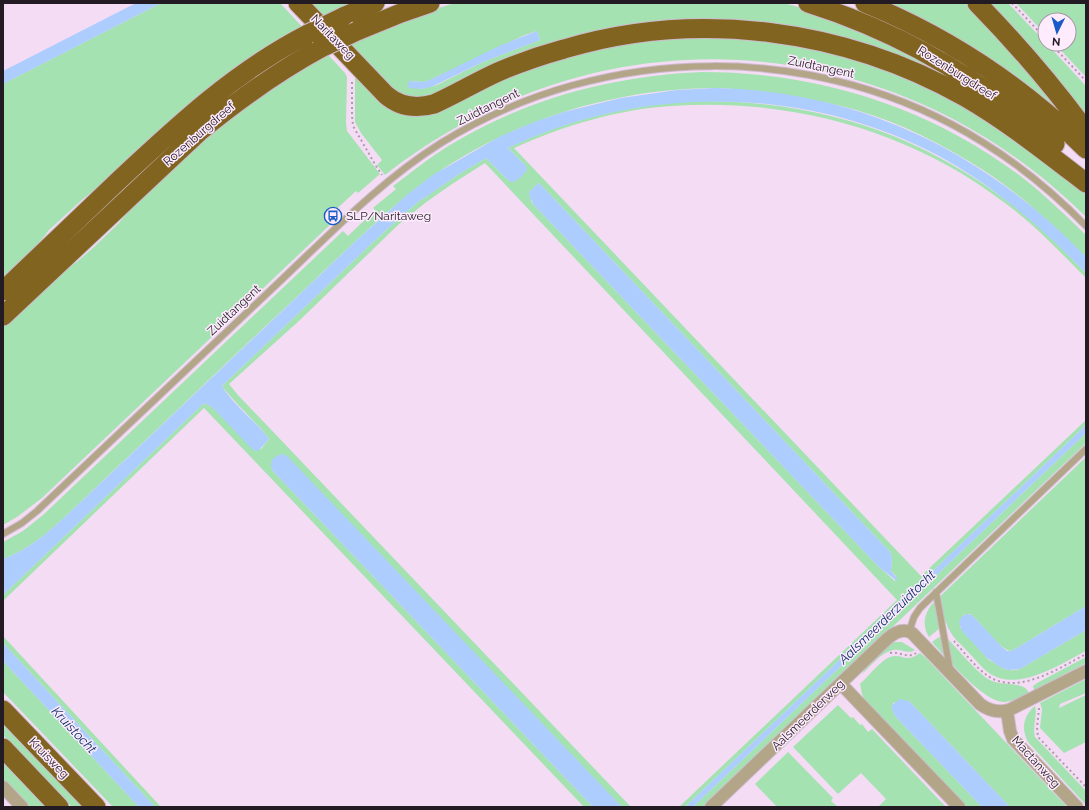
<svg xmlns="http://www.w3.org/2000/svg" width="1089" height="810" font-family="Raleway,sans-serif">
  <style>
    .green { fill: #a4e2b1; fill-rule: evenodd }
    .water { fill: #accdfe }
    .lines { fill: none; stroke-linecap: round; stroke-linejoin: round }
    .service-casing { stroke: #cebace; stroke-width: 8 }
    .minor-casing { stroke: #cebace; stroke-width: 14 }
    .trunk-casing { stroke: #cebace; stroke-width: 21 }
    .path { stroke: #ae9cae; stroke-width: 2; stroke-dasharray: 2 3; stroke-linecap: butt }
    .service { stroke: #b3a588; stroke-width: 6 }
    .minor { stroke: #b3a588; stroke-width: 12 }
    .trunk { stroke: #80641f; stroke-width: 19 }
    .trunk-bridge-casing { stroke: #cebace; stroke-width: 21; stroke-linecap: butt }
    .trunk-bridge { stroke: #80641f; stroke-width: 19 }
    .labels { text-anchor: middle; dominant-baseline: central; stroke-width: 3; stroke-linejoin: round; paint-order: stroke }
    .street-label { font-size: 12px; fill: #231b23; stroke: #feecfe }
    .poi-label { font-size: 12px; fill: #231b23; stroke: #feecfe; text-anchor: start }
    .water-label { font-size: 13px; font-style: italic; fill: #0b3065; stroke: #feecfe }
  </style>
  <rect width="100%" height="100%" fill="#f4ddf4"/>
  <path class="green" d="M161 3H280L345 73 347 77 346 122 347 131 380 174 358 193 356 191 329 216 334 221 42 498 17 517 3 525V326L51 280 78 261 94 247 119 223 139 198 237 110 325 55 300 27 116 174 84 198 49 230 29 256 3 281V84Z
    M302 3H358L363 39 422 13 455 3H784L812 11 876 36 978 92 853 46 641 29 426 100 396 96ZM537 31 540 40 483 62 437 85 421 89 409 81 423 82 430 80 525 35Z
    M881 3H972L1062 105 1056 111Z
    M982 3H1008L1045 42V44H1047L1086 86V122Z
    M1016 3H1086V77L1055 44H1069V20H1045V34Z
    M670 34 816 44 948 92 1061 172 1086 195V217C892 24 600 6 385 175L377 165 382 160 361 133 355 122V73L401 110 519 68Z
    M702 72C819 72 930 107 1023 178 1046 196 1066 216 1086 235V257C1054 226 1022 195 983 170 944 145 901 123 856 110 824 101 793 96 760 92 746 91 731 88 717 88 617 88 516 119 434 175 412 190 392 208 372 226 348 248 325 270 301 293 222 367 144 442 65 517 46 534 28 550 3 559V542L23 531 43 515 343 231 348 236 375 210 373 208 396 189 393 186C412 172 430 157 450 145 528 98 612 76 702 72Z
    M690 101C812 99 918 131 1015 207 1041 226 1063 250 1086 273V278C1060 252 1035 225 1005 203 910 130 791 98 672 106 618 109 563 126 514 148L921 576 1086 420V425L685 807H679L897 600 485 163 452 184 425 203 398 225 300 320 229 384 237 394 631 807H622L271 462 273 471 593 807H584L204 408 3 601V595L204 403 212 407 261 449 269 439C255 420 236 405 222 386L371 244 398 219 418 202 459 174 486 158 509 181 526 166 508 148C568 119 624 107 690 101ZM539 183 890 552 892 558 891 571 896 576 895 581 880 568 534 205 531 201 529 192Z
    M1086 433V443L703 807H693Z
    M1086 457V606L1012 651C999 651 982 622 970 614 962 614 959 619 960 627L989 660C1002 666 1004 673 1020 669L1086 630V651C1060 664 1018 693 989 673 982 668 976 660 970 654 961 644 949 635 946 622L940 624V628L929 637C922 626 924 614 932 604Z
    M3 636 161 807H155L3 643Z
    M939 637H946C957 648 979 676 992 681 1003 686 1024 681 1029 693 1021 697 1012 702 1003 702 983 701 945 657 932 642Z
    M896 642H902L915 650C907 655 901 648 893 650 880 653 871 666 862 674L866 667 891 643Z
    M920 653 926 658 1067 807H1010L909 701 893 703 892 709 895 716 982 807H967L865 701 862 694 860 684C868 677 881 660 890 657 903 653 905 664 920 653Z
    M1086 657V663L1034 690 1033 686 1037 683Z
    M3 661 139 807H113L3 692Z
    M1086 679V693L1060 704 1059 708 1086 695V742L1064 753 1040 728 1042 709 1040 703Z
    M838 705 851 718 853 717 860 725 862 724 868 732 872 729 946 807H878L886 799 861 773 838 794 793 747Z
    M1035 706C1038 715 1032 726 1035 737L1086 791V805L1028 742C1021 729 1023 716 1035 706Z
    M3 720 86 807H72L3 735Z
    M788 752 833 798 831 801 838 807H777L755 784Z
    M3 763 45 807H30L3 779Z"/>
  <path class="water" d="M136 3H161L3 84V71Z
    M537 31 540 40 483 62 431 87 421 89 408 88 409 81 423 82 430 80 497 47Z
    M716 88C861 91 986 153 1086 257V273C1044 230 1000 191 948 161 815 86 645 82 508 148L526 166 527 170 521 177 514 182 509 181 486 158 459 174 433 192 418 202 398 219 371 244 222 386C234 406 255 420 269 439L258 451 253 450 212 407 204 403 3 595V559C28 550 46 534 65 517L358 239 408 194 433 175 499 137 534 122 564 112 621 98 677 90Z
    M539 183 890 552 892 558 891 571 897 578V581L880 568 534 205 530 198 529 192Z
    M1086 425V433L693 807H685Z
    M282 454 287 456 622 807H593L273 471C268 463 273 456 282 454Z
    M1086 606V630L1020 669 1008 670 1000 667 995 663 987 658 962 631 959 623 961 617 967 614 972 615 1002 647 1007 651H1012Z
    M3 643 15 656 155 807H139L3 661Z
    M900 699 909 701 1010 807H982L895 716 892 709V705Z"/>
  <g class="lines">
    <defs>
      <path id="service" d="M3 534 22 523 37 511C116 436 196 361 275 286 328 236 379 182 441 143 605 41 820 40 984 143 1021 166 1055 194 1086 226
        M936 592 950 670
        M909 632 914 617 920 608 1086 449"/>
      <path id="minor" d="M841 684 959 807
        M1007 711 1010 731 1013 739 1077 807
        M3 787 22 807
        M711 807 887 639C895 632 903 628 912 633L980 704C989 711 998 713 1009 710L1086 671"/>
      <path id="trunk" d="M298 3 386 95C400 107 416 109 434 104 456 94 476 82 498 72 519 63 542 55 564 49 697 9 845 29 965 97 1008 122 1047 153 1086 183
        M808 3C900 32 982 80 1055 144
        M865 3C948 37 1022 86 1086 149
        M977 3C1016 43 1053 86 1086 131
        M343 17 375 3
        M357 31 401 13 430 3
        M3 291C41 255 79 218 117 182 177 126 234 72 308 34
        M3 316 199 132C238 100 277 72 321 48
        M3 710 96 807
        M3 748 59 807"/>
    </defs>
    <use href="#service" class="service-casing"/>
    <use href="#minor" class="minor-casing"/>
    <use href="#trunk" class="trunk-casing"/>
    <path class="path" d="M1012 3 1045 38
      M1051 44 1086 81
      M352 82V116L353 126 376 166 382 175
      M954 641C964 652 976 668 988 676 1018 696 1059 668 1086 654
      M890 653C899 651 907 659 916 653
      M1039 708 1037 728 1038 737 1086 787"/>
    <use href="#service" class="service"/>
    <use href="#minor" class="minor"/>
    <use href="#trunk" class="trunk"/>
    <defs>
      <path id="trunk-bridge" d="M308 34 343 17
        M321 48 357 31"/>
    </defs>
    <use href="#trunk-bridge" class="trunk-bridge-casing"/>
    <use href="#trunk-bridge" class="trunk-bridge"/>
  </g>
  <defs>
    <symbol id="bus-ring" viewBox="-11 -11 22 22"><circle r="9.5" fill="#feecfe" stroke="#1a5cc7" stroke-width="1.5"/><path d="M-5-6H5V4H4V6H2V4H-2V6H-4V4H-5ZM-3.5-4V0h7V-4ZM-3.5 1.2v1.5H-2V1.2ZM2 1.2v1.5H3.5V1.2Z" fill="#1a5cc7"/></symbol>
  </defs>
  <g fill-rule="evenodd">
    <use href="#bus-ring" x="323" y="206" width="20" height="20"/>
  </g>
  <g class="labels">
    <g class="street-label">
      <text transform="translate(333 37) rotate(46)">Naritaweg</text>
      <text transform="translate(821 67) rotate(12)">Zuidtangent</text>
      <text transform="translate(957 73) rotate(32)">Rozenburgdreef</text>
      <text transform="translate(488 107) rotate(-26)">Zuidtangent</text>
      <text transform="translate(199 134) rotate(-41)">Rozenburgdreef</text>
      <text transform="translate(234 310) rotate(-43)">Zuidtangent</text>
      <text transform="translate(808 715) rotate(-44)">Aalsmeerderweg</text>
      <text transform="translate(49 758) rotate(46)">Kruisweg</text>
      <text transform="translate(1036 762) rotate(48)">Mactanweg</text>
    </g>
    <g class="poi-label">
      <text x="346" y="216">SLP/Naritaweg</text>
    </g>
    <g class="water-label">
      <text transform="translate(887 617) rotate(-44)">Aalsmeerderzuidtocht</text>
      <text transform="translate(74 730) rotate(47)">Kruistocht</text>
    </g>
  </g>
  <rect width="1089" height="810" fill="none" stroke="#231b23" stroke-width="8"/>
  <g transform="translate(1057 32) rotate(185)"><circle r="19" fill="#feecfe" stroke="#a698a6"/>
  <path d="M0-3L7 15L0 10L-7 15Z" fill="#1a5cc7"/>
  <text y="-6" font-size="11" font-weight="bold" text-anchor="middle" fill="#231b23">N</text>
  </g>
</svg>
